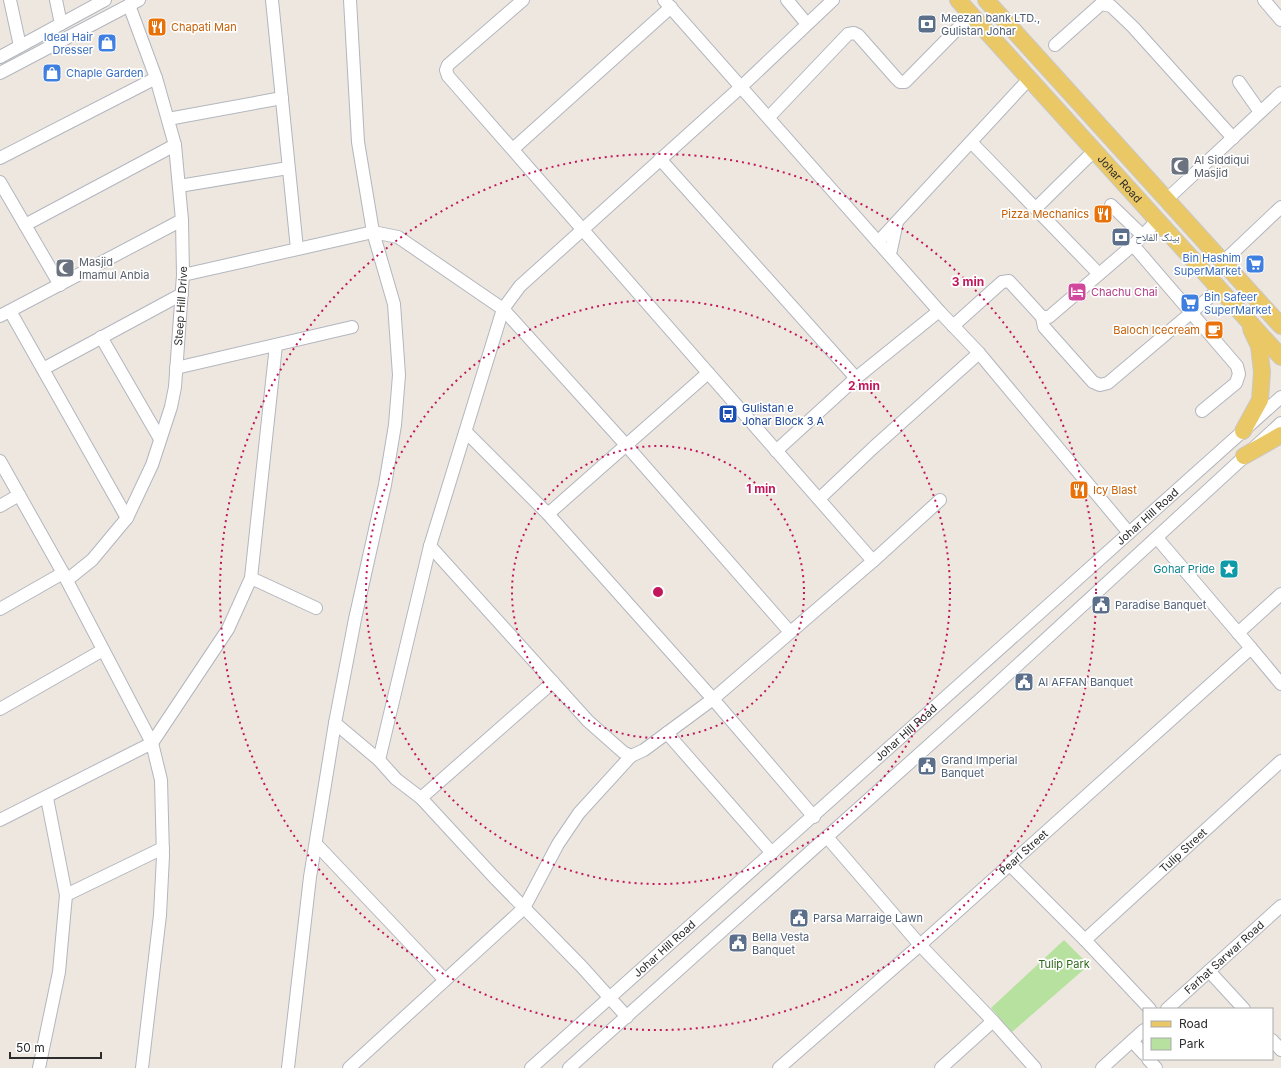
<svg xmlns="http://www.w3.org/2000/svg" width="1281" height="1068" font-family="Inter,'Noto Naskh Arabic',sans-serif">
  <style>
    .green { fill: #b7e19e }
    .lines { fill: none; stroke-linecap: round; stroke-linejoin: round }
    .minor-casing { stroke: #b3b6bf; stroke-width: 14 }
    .major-casing { stroke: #c8c8c8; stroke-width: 18 }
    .minor { stroke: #fff; stroke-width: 12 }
    .major { stroke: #ebc866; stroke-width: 16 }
    .ring { fill: none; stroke: #c2185b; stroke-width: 2; stroke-dasharray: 2 4 }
    .labels { text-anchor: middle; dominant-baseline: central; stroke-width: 3.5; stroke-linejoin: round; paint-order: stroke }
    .service-label { font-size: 11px; fill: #4e5e75; stroke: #fff; text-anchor: start }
    .food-label { font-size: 11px; fill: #c56008; stroke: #fff; text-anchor: start }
    .shop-label { font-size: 11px; fill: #366cbe; stroke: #fff; text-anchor: end }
    .worship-label { font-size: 11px; fill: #5b616d; stroke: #fff; text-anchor: start }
    .street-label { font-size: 11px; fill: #2c2c2c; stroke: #fff }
    .hotel-label { font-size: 11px; fill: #b23c85; stroke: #fff; text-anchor: start }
    .transit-label { font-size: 11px; fill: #164399; stroke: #fff; text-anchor: start }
    .culture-label { font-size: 11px; fill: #0d838f; stroke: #fff; text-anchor: end }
    .park-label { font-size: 11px; fill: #30671e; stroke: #fff }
    .centre { fill: #c2185b; stroke: #fff; stroke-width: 2 }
    .ring-label { font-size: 12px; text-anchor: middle; font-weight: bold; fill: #c2185b; stroke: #fff; stroke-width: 3.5; stroke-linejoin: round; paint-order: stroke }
  </style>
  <rect width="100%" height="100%" fill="#ede7df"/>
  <path class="green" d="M1064 940 1089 965 1012 1032 991 1008Z"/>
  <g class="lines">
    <defs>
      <g id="minor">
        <path d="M10 0 20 46"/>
        <path d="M56 0 61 24"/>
        <path d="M272 0 297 249"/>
        <path d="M350 0 358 142 373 232 394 304 399 375 395 425 385 485 355 619 335 723 379 760"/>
        <path d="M523 0 448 65 446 70 448 76 873 561"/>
        <path d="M664 0 939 311 979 353 1129 533"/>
        <path d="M787 0 807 24"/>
        <path d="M1264 0 1281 20"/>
        <path d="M1055 45 1101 4 1111 6 1133 27 1233 138"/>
        <path d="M0 57 105 0"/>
        <path d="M0 73 139 0"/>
        <path d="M1239 82 1260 112"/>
        <path d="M769 117 848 34 854 33 858 35 896 78 900 82H905L971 15"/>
        <path d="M168 119 282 98"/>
        <path d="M971 142 1099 274"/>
        <path d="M513 149 671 7"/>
        <path d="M0 158 156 78"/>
        <path d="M660 159 856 378"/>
        <path d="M0 182 60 285"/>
        <path d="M179 186 288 168"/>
        <path d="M1166 200 1281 93"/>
        <path d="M1111 205 1142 235"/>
        <path d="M1036 208 1094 151"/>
        <path d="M25 225 175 145"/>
        <path d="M878 242 1029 79"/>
        <path d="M1133 245 1237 366 1239 374 1236 383 1202 411"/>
        <path d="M889 254 891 250 897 222"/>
        <path d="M1223 262 1281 207"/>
        <path d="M183 275 373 232 398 237 503 309 626 445 790 632"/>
        <path d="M10 311 127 518"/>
        <path d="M0 316 182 220"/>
        <path d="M1042 317 1044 327 1093 382 1100 385 1108 383 1218 290"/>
        <path d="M953 326 1002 282 1009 281 1042 317H1049L1133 245 1157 221"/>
        <path d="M101 337 160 439"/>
        <path d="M176 368 352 327"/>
        <path d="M43 369 182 294"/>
        <path d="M466 432 548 514 713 699 814 817"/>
        <path d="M776 451 856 378 939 311"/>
        <path d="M0 461 63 573 152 743 161 780 163 856 160 915 142 1068"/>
        <path d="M819 499 874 447 979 353"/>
        <path d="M0 506 19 495"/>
        <path d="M548 514 708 373"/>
        <path d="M430 546 588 721 623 752 631 756 644 750 713 699 873 561 940 500"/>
        <path d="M251 578 316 608"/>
        <path id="s1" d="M67 580 92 560 127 518 152 465 171 407 175 387 183 275 182 220 175 145 156 78 129 5"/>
        <path d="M0 609 63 573"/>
        <path d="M1238 633 1281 594"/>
        <path d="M1251 648 1281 684"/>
        <path d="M0 709 103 650"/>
        <path d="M667 733 772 853"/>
        <path d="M421 798 553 682"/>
        <path d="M0 820 152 743 228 629 251 578 276 345"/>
        <path d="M827 837 920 945 993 1021 1035 1068"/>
        <path d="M316 844 445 980"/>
        <path d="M1009 864 1085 940 1150 1009"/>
        <path d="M66 895 163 848"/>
        <path id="s2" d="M1085 940 1281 761"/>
        <path d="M1209 971 1244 1009"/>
        <path id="s3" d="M1167 1009 1281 906"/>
        <path d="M627 1017 582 967 493 876 421 798 396 779 379 760 430 546 503 309 520 286 742 86 833 0"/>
        <path d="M1272 1040 1281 1050"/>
        <path d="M1132 1041 1144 1054"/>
        <path d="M1148 1059 1156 1068"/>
        <path d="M39 1068 59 972 66 895 47 798"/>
        <path d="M288 1068 310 877 335 723"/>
        <path d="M349 1068 524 908 558 844 579 813 631 756"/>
        <path id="s4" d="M531 1068 1281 397"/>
        <path d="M569 1068 984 696 1281 423"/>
        <path id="s5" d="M779 1068 920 945 1251 648 1157 538"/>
        <path d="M941 1068 993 1021"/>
        <path d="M1102 1068 1144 1030"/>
      </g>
      <g id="major">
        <path id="s6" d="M958 0 1281 357"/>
        <path d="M986 0 1281 326"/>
        <path d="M1243 431 1260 400 1262 372 1259 346 1251 329"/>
        <path d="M1244 456 1281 435"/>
      </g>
    </defs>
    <use href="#minor" class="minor-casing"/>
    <use href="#major" class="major-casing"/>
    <use href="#minor" class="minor"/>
    <use href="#major" class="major"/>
  </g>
  <g class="ring">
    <circle cx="658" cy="592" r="146"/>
    <circle cx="658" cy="592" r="292"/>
    <circle cx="658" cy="592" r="438"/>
  </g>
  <defs>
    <symbol id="bank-square" viewBox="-11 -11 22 22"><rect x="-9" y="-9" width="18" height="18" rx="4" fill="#5c6f8a" stroke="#fff"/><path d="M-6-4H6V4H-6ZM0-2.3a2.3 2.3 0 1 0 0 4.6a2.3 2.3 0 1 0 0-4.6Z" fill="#fff"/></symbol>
    <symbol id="restaurant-square" viewBox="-11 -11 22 22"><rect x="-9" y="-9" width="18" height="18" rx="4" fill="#e8710a" stroke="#fff"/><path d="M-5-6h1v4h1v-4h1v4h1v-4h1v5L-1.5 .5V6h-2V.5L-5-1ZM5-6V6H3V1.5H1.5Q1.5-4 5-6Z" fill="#fff"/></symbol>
    <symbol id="shop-square" viewBox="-11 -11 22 22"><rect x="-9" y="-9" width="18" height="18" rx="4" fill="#3f7fe0" stroke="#fff"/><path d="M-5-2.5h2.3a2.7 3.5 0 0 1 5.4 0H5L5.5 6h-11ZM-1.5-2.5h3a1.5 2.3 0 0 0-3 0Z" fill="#fff"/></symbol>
    <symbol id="mosque-square" viewBox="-11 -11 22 22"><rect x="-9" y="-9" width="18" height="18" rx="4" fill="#6b7280" stroke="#fff"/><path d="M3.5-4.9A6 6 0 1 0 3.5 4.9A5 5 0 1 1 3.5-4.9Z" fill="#fff"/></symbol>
    <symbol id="supermarket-square" viewBox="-11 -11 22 22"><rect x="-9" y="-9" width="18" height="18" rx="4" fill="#3f7fe0" stroke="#fff"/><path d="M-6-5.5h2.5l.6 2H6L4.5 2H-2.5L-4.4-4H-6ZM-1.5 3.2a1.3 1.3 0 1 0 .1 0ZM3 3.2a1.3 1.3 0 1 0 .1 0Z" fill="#fff"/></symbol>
    <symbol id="hotel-square" viewBox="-11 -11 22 22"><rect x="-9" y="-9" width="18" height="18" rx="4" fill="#d1479c" stroke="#fff"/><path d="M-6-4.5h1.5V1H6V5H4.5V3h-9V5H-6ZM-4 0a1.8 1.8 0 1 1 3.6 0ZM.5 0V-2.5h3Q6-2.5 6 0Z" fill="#fff"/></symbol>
    <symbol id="cafe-square" viewBox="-11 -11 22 22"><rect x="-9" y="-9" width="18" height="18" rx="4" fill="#e8710a" stroke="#fff"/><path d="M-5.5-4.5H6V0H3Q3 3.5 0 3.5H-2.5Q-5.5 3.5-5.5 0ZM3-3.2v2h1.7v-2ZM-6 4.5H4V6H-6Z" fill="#fff"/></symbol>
    <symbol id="bus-square" viewBox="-11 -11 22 22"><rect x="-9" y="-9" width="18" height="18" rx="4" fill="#1a4fb4" stroke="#fff"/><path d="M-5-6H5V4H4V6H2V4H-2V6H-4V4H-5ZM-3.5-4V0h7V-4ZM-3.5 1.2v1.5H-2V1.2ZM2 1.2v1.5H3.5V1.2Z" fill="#fff"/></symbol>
    <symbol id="sight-square" viewBox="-11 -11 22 22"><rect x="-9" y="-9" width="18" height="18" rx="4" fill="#0f9aa8" stroke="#fff"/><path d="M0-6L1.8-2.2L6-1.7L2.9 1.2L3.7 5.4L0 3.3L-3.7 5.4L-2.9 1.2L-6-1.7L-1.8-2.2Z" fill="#fff"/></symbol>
    <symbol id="civic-square" viewBox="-11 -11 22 22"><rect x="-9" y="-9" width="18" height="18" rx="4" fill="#5c6f8a" stroke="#fff"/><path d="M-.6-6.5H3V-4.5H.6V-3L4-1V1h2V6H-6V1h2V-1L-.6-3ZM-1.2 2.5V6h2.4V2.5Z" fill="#fff"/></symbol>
  </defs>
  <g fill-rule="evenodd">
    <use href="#bank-square" x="916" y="13" width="22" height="22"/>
    <use href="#restaurant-square" x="146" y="16" width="22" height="22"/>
    <use href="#shop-square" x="96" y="32" width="22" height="22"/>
    <use href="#shop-square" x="41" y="62" width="22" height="22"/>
    <use href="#mosque-square" x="1169" y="155" width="22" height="22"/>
    <use href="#restaurant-square" x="1092" y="203" width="22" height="22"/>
    <use href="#bank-square" x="1110" y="226" width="22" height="22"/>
    <use href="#supermarket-square" x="1244" y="253" width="22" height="22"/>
    <use href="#mosque-square" x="54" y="257" width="22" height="22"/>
    <use href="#hotel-square" x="1066" y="281" width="22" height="22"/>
    <use href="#supermarket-square" x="1179" y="292" width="22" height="22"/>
    <use href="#cafe-square" x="1203" y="319" width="22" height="22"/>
    <use href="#bus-square" x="717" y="403" width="22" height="22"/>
    <use href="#restaurant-square" x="1068" y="479" width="22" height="22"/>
    <use href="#sight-square" x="1218" y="558" width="22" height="22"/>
    <use href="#civic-square" x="1090" y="594" width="22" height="22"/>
    <use href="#civic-square" x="1013" y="671" width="22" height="22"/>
    <use href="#civic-square" x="916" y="755" width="22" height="22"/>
    <use href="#civic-square" x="788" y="907" width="22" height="22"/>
    <use href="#civic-square" x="727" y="932" width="22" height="22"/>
  </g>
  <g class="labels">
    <g class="service-label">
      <text x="941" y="18">Meezan bank LTD.,<tspan x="941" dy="13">Gulistan Johar</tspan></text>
      <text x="1135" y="237">بینک الفلاح</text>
      <text x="1115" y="605">Paradise Banquet</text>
      <text x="1038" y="682">Al AFFAN Banquet</text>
      <text x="941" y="760">Grand Imperial<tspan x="941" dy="13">Banquet</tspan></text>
      <text x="813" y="918">Parsa Marraige Lawn</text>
      <text x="752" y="937">Bella Vesta<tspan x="752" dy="13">Banquet</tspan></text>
    </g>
    <g class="food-label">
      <text x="171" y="27">Chapati Man</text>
      <text x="1089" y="214" text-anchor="end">Pizza Mechanics</text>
      <text x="1200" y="330" text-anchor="end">Baloch Icecream</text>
      <text x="1093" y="490">Icy Blast</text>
    </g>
    <g class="shop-label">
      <text x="93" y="37">Ideal Hair<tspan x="93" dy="13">Dresser</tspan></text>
      <text x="66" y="73" text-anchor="start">Chaple Garden</text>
      <text x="1241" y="258">Bin Hashim<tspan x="1241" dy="13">SuperMarket</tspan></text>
      <text x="1204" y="297" text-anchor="start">Bin Safeer<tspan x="1204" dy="13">SuperMarket</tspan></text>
    </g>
    <g class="worship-label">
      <text x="1194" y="160">Al Siddiqui<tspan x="1194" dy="13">Masjid</tspan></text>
      <text x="79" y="262">Masjid<tspan x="79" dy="13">Imamul Anbia</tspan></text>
    </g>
    <g class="street-label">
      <text stroke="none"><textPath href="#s6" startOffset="241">Johar Road</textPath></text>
      <text stroke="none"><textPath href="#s1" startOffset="308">Steep Hill Drive</textPath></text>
      <text stroke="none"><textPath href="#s4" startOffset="827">Johar Hill Road</textPath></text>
      <text stroke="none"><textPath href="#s4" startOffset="503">Johar Hill Road</textPath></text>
      <text stroke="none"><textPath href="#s2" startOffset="133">Tulip Street</textPath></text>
      <text stroke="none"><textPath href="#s5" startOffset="326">Pearl Street</textPath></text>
      <text stroke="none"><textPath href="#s4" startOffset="179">Johar Hill Road</textPath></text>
      <text stroke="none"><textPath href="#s3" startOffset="77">Farhat Sarwar Road</textPath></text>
    </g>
    <g class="hotel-label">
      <text x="1091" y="292">Chachu Chai</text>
    </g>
    <g class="transit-label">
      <text x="742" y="408">Gulistan e<tspan x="742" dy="13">Johar Block 3 A</tspan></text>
    </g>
    <g class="culture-label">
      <text x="1215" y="569">Gohar Pride</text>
    </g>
    <g class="park-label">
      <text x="1064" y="964">Tulip Park</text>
    </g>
  </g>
  <circle cx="658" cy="592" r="6" class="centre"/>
  <g class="ring-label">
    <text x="968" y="286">3 min</text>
    <text x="864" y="390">2 min</text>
    <text x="761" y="493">1 min</text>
  </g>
  <rect x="1143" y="1008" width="130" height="52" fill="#ffffff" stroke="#ababab"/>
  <rect x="1151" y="1021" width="20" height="6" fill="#ebc866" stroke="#ababab"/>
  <text x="1179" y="1028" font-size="12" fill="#2c2c2c">Road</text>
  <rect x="1151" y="1038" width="20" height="12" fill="#b7e19e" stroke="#ababab"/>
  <text x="1179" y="1048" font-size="12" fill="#2c2c2c">Park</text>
  <path d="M10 1052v6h91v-6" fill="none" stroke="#2c2c2c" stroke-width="2"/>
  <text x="16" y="1052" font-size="12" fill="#2c2c2c" stroke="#ffffff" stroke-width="3" paint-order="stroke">50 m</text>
</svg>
